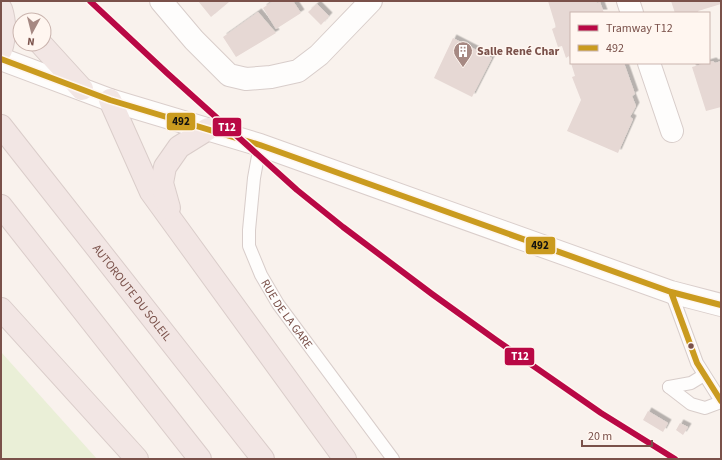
<svg xmlns="http://www.w3.org/2000/svg" width="722" height="460" font-family="'Source Sans 3',sans-serif">
  <style>
    .green { fill: #eaefd7 }
    .building { fill: #e6d8d4; filter: url(#shadow) }
    .lines { fill: none; stroke-linecap: round; stroke-linejoin: round }
    .lane-casing { stroke: #d8cdca; stroke-width: 14 }
    .street-casing { stroke: #d8cdca; stroke-width: 24 }
    .secondary-casing { stroke: #dacecb; stroke-width: 24 }
    .highway-casing { stroke: #dacdca; stroke-width: 24 }
    .lane { stroke: #fefdfc; stroke-width: 12 }
    .street { stroke: #fefdfc; stroke-width: 22 }
    .secondary { stroke: #fefdfc; stroke-width: 22 }
    .highway { stroke: #f2e6e4; stroke-width: 22 }
    .bus-1-casing { stroke: #fff6f0; stroke-width: 9 }
    .bus-1 { stroke: #ca9b1f; stroke-width: 6 }
    .tram-1-casing { stroke: #fff6f0; stroke-width: 9 }
    .tram-1 { stroke: #b90845; stroke-width: 6 }
    .bus-dot { fill: #7a514a; stroke: #fff6f0; stroke-width: 1.5 }
    .labels { text-anchor: middle; dominant-baseline: central; stroke-width: 3; stroke-linejoin: round; paint-order: stroke }
    .poi-label { font-size: 12px; font-weight: bold; fill: #7a514a; stroke: #fff6f0; text-anchor: start }
    .street-label { font-size: 12px; fill: #7a514a; stroke: #fff6f0 }
    .line-badge { stroke: #fff6f0; stroke-width: 1.5 }
    .badge-label { font-size: 11px; text-anchor: middle; font-weight: bold; fill: #fff }
    .pale-badge-label { font-size: 11px; text-anchor: middle; font-weight: bold; fill: #111 }
  </style>
  <defs>
    <filter id="shadow"><feDropShadow dx="3.5" dy="-3.5" stdDeviation="0" flood-color="#0004"/></filter>
  </defs>
  <rect width="100%" height="100%" fill="#f9f2ed"/>
  <path class="green" d="M1 352 97 459H1Z"/>
  <path class="building" d="M198 1H230L211 17Z
    M273 1H293L301 13 276 29 263 8Z
    M548 1H596L597 3 600 2 604 13H571V63L569 56 566 58 562 46 558 47 552 29 556 27Z
    M671 1H721V4L698 11 699 13H675Z
    M317 4 329 16 321 25 308 12Z
    M258 12 276 33 236 57 223 37Z
    M453 38 492 58 472 97 434 78Z
    M713 61 715 63 721 61V107L706 111 692 67Z
    M571 63H618V64L624 63 635 94 632 96 636 106 630 117 633 119 618 153 567 131 581 100 572 77 575 76Z
    M648 411 668 423 663 432 643 420Z
    M680 423 688 427 683 435 676 430Z"/>
  <g class="lines">
    <defs>
      <g id="lane">
        <path id="s1" d="M260 145 254 178 249 230V246L261 275 278 304 393 459"/>
        <path d="M671 292 697 363 721 401"/>
        <path d="M669 387 691 404 705 408 721 402"/>
        <path d="M669 387 691 383 704 375"/>
      </g>
      <path id="street" d="M161 1 194 40 229 75 246 79 271 77 298 71 319 55 371 1
        M628 1 632 13
        M649 63 672 131"/>
      <path id="secondary" d="M1 59 110 100 260 145 671 292 721 305"/>
      <g id="highway">
        <path d="M1 9C6 24 5 36 1 50"/>
        <path d="M41 44 82 89"/>
        <path d="M110 100 151 192 345 459"/>
        <path id="s2" d="M1 126 263 459"/>
        <path d="M1 206 200 459"/>
        <path d="M169 208 162 183 165 167 179 147 208 129"/>
        <path d="M1 309 137 459"/>
      </g>
    </defs>
    <use href="#lane" class="lane-casing"/>
    <use href="#street" class="street-casing"/>
    <use href="#secondary" class="secondary-casing"/>
    <use href="#highway" class="highway-casing"/>
    <use href="#lane" class="lane"/>
    <use href="#street" class="street"/>
    <use href="#secondary" class="secondary"/>
    <use href="#highway" class="highway"/>
    <defs>
      <path id="bus-1" d="M1 59 110 100 260 145 671 292 721 305
        M671 292 697 363 721 401"/>
    </defs>
    <use href="#bus-1" class="bus-1-casing"/>
    <use href="#bus-1" class="bus-1"/>
    <defs>
      <path id="tram-1" d="M90 1 167 73 297 190 343 227 432 294 496 340 601 413 675 459"/>
    </defs>
    <use href="#tram-1" class="tram-1-casing"/>
    <use href="#tram-1" class="tram-1"/>
  </g>
  <defs>
    <symbol id="building-pin" viewBox="-11 -11 22 30"><path d="M0 17L-7.5 6A9.5 9.5 0 1 1 7.5 6Z" fill="#a68983" stroke="#fff6f0"/><path d="M-4-6H4V6H1V3H-1V6H-4ZM-2.5-4.3h1.7v1.8h-1.7ZM.8-4.3h1.7v1.8H.8ZM-2.5-1h1.7V.8h-1.7ZM.8-1h1.7V.8H.8Z" fill="#fff"/></symbol>
  </defs>
  <g fill-rule="evenodd">
    <use href="#building-pin" x="452" y="40" width="22" height="30"/>
  </g>
  <circle class="bus-dot" cx="691" cy="346" r="3.5"/>
  <g class="labels">
    <g class="poi-label">
      <text x="477" y="51">Salle René Char</text>
    </g>
    <g class="street-label">
      <text stroke="none"><textPath href="#s2" startOffset="212">AUTOROUTE DU SOLEIL</textPath></text>
      <text stroke="none"><textPath href="#s1" startOffset="180">RUE DE LA GARE</textPath></text>
    </g>
  </g>
  <g class="line-badge">
    <rect x="166" y="112" width="30" height="19" rx="4" fill="#ca9b1f"/>
    <rect x="212" y="117" width="30" height="20" rx="4" fill="#b90845"/>
    <rect x="525" y="236" width="31" height="19" rx="4" fill="#ca9b1f"/>
    <rect x="504" y="347" width="31" height="19" rx="4" fill="#b90845"/>
  </g>
  <g class="badge-label">
    <text x="227" y="131">T12</text>
    <text x="520" y="360">T12</text>
  </g>
  <g class="pale-badge-label">
    <text x="181" y="125">492</text>
    <text x="540" y="249">492</text>
  </g>
  <rect width="722" height="460" fill="none" stroke="#7a514a" stroke-width="4"/>
  <rect x="570" y="12" width="140" height="52" fill="#fff6f0" stroke="#cab4ae"/>
  <rect x="578" y="25" width="20" height="6" fill="#b90845" stroke="#cab4ae"/>
  <text x="606" y="32" font-size="12" fill="#7a514a">Tramway T12</text>
  <rect x="578" y="45" width="20" height="6" fill="#ca9b1f" stroke="#cab4ae"/>
  <text x="606" y="52" font-size="12" fill="#7a514a">492</text>
  <g transform="translate(32 32) rotate(187)"><circle r="19" fill="#fff6f0" stroke="#cab4ae"/>
  <path d="M0-3L7 15L0 10L-7 15Z" fill="#a68983"/>
  <text y="-6" font-size="11" font-weight="bold" text-anchor="middle" fill="#7a514a">N</text>
  </g>
  <path d="M582 440v6h70v-6" fill="none" stroke="#7a514a" stroke-width="2"/>
  <text x="588" y="440" font-size="12" fill="#7a514a" stroke="#fff6f0" stroke-width="3" paint-order="stroke">20 m</text>
</svg>
